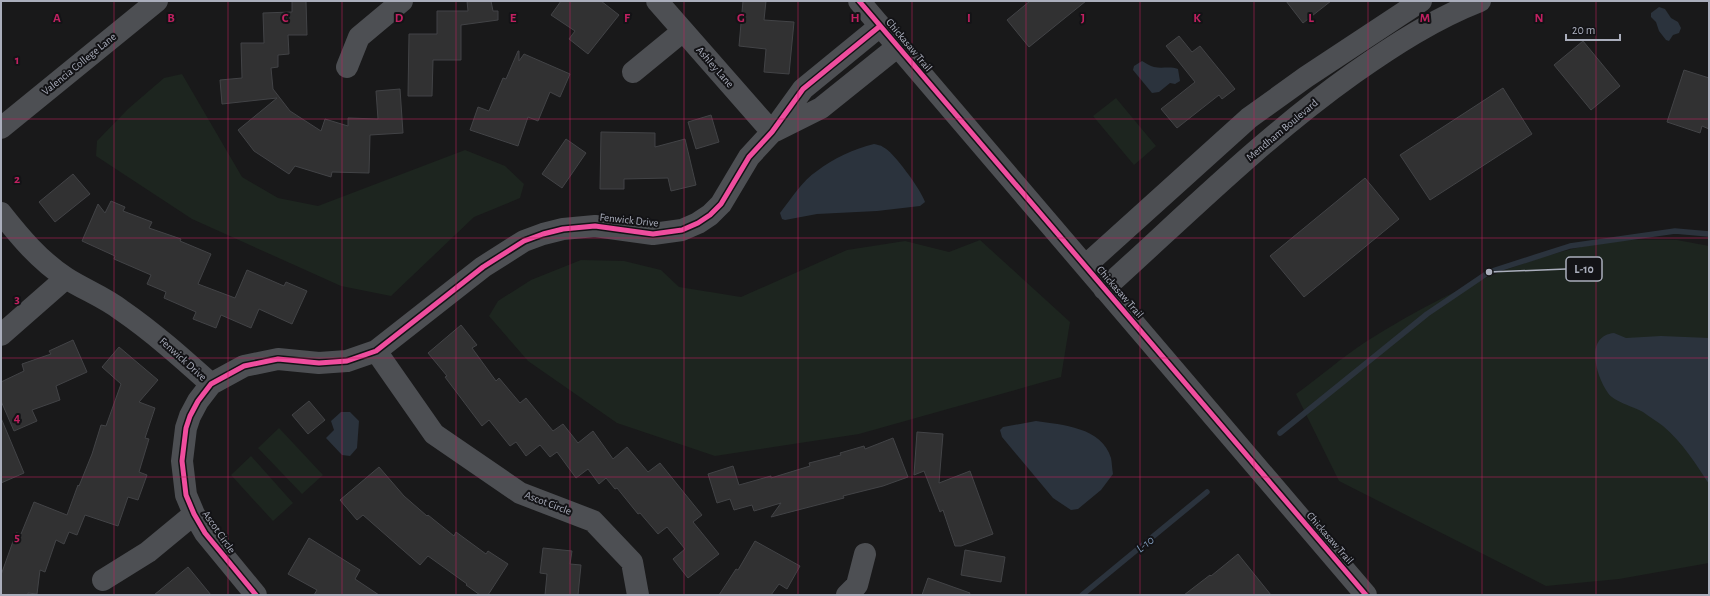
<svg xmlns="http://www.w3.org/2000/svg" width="1710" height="596" font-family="'Alegreya Sans',sans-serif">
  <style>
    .green { fill: #1d251f }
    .water { fill: #2b333d }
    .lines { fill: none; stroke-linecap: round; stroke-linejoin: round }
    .stream { stroke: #2b333d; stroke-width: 5.5 }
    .building { fill: #313132; stroke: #424346 }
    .minor { stroke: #4d4f53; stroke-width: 22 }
    .cycleway-casing { stroke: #131316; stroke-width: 8 }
    .cycleway { stroke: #ef4d9e; stroke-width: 5 }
    .grid { fill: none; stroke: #c12060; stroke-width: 1; stroke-opacity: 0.55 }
    .labels { text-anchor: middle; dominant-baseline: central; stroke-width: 4; stroke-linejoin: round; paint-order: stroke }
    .street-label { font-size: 11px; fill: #aaaebc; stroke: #131316 }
    .water-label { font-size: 12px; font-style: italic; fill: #7e99b9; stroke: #131316 }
    .grid-label { font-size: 13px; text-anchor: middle; font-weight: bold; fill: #c12060; stroke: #131316; stroke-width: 4; stroke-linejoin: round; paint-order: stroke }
    .leader { fill: none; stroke: #aaaebc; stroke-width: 1.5 }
    .callout-dot { fill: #aaaebc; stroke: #131316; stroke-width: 1.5 }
    .callout { fill: #131316; stroke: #aaaebc; stroke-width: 1.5 }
    .callout-label { font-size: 12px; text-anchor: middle; font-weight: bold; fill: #aaaebc }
  </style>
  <rect width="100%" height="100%" fill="#19191a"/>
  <path class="green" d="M182 74 242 177 278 198 318 206 465 150 505 166 524 184 520 198 474 217 391 296 341 286 192 219 96 156 97 141 128 109 164 78Z
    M1116 98 1156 146 1134 165 1093 116Z
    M980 240 1070 322 1061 377 859 434 715 456 617 423 528 361 489 316 498 301 531 280 581 260 624 261 661 270 679 287 741 297 847 250 905 241 949 252Z
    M1677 240 1709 246V563L1619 579 1546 586 1339 481 1296 394C1320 377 1342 357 1367 341 1440 295 1521 256 1607 242 1630 239 1654 240 1677 240Z
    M279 428 323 475 302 494 258 448Z
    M251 456 293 503 273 521 231 475Z"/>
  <path class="water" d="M1659 7 1665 9 1671 18 1678 22 1681 28 1679 33 1673 35 1669 41 1666 40 1659 31 1656 22 1651 17V13Z
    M1142 61C1146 63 1150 66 1154 67 1162 69 1170 66 1178 69L1180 81 1175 84 1170 83 1159 92 1152 93 1133 70 1134 66Z
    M874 144C877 145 881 145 883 147 893 151 922 191 925 202L920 206 877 211 817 214 785 220 782 219 780 213C791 199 802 181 817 171 834 158 854 149 874 144Z
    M1614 333 1626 338 1661 336 1709 338V484C1696 464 1682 442 1663 426 1657 421 1649 417 1643 412 1634 407 1613 401 1608 393 1596 376 1584 336 1614 333Z
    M341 412H350L359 421 357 448 350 456 342 455 326 438 334 430 331 421Z
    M1036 421C1062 425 1102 427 1111 458 1112 463 1112 469 1113 474L1101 490 1078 509 1071 510 1053 498 1002 437 1000 430 1003 427Z"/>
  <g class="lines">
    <path class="stream" d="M1280 433 1427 314 1489 272 1570 246 1675 231 1709 234
      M1082 595 1207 492"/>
  </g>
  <path class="building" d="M292 1H306L307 35H288L289 54 278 55V67L271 68 273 89 290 111 321 131 325 119 348 126V118L378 119 376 91 400 89 403 133 370 135 369 173 332 172 331 177 295 166 289 174 254 151 238 130 277 98 222 104 220 80 242 78 241 43H264L263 13 292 12Z
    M467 1H491L493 11H498V20L461 25V60H433L432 96H408L409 34H437V11H468Z
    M561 1H601L619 15 588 54 569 39 575 31 551 15Z
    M743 1H766L764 20 794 22 789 74 764 72 766 49 739 46Z
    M1030 1H1086L1029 47 1007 20Z
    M1286 1H1331L1303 23Z
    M1179 36 1192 52 1200 46 1235 89 1222 99 1219 95 1177 128 1161 109 1195 82 1166 46Z
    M1583 41 1620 86 1591 110 1554 65Z
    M518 51H519V61L524 54 570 74 560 97 550 92 538 121 528 117 518 146 470 130 478 107 489 111 503 78 506 79Z
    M1684 70 1709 78V129L1702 126 1700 133 1667 122Z
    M1503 88 1532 134 1430 200 1400 155Z
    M711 115 719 142 696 149 688 122Z
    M601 132 655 133V147L685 139 696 185 671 191 668 178 624 179V189H600Z
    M566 139 586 153 562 188 542 174Z
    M73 174 90 194 55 222 39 202Z
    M1365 178 1399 219 1304 297 1270 256Z
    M111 201 125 207 123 211 152 222 149 228 181 239 180 241 211 254 198 284 235 298 247 270 284 286 286 282 307 291 292 324 259 309 251 328 221 315 216 328 193 319 196 312 164 298 166 292 147 284 151 275 114 259 115 256 82 241 98 204 105 213Z
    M461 325 477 345 472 348 496 381 499 378 520 403 526 398 553 431 563 424 578 443 593 431 613 459 627 447 648 472 660 463 702 515 693 522 719 554 688 578 673 559 685 549 667 527 658 534 640 513 638 514 617 488 615 489 606 478 599 484 588 469 576 478 557 452 550 457 540 445 526 456 516 442 510 446 489 420 482 426 445 377 447 376 428 353Z
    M73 340 87 372 56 386 60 400 32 410 37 421 14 431 1 401V382L24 371 22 364 51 354 49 351Z
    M119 347 158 380 139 402 155 408 145 438 149 439 139 472 147 475 138 500 128 497 118 526 85 515 77 535 69 532 64 544 56 540 45 572 40 570 37 594 28 593V595H1V575L16 533 21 534 34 502 67 515 78 485 79 486 92 454 101 425 106 426 121 384 102 367Z
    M309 401 325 420 308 434 292 415Z
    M1 418 24 473 1 483Z
    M917 432 943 434 939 483 970 471 993 534 961 546H955L943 510 940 512 924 471 914 475Z
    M893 438 908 477 883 486 843 496 844 498 771 517 781 503 754 511 752 505 734 510 730 499 717 503 708 474 733 466 739 485 771 476V478L810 466 809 463 841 455 840 453 864 446 865 449Z
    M379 467 404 496 427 516 428 515 454 536 456 532 486 554 488 551 508 564 488 595H480L466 585 467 584 428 556 420 565 363 515 357 520 340 500Z
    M309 538 360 570 355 579 379 595H314L317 590 288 574Z
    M755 541 800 566 787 589 779 584 771 595H719L736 569 738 570Z
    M543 548 572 551 570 564 581 565 578 595H545L547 574 540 573Z
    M965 550 1005 557 1001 582 961 575Z
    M1238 554 1271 595H1184L1210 575 1211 576Z
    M188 567 211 595H154Z
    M928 578 970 593 969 595H922Z"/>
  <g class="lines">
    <path class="minor" d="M657 1 772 132
      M859 1 1366 595
      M347 67 359 37 402 1
      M633 72 683 31
      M1 128 157 1
      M775 131 821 108 897 47
      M1 213C20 237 39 260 66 278 83 289 104 297 121 310 153 332 182 358 211 384
      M1085 266 1249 118 1306 77 1421 1
      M1104 289C1186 215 1264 137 1354 73 1394 45 1434 19 1480 1
      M1 335 66 278
      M376 351 434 434 520 493 593 521 632 562 638 595
      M103 580 148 552 194 514
      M256 595 205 533 194 514 186 495 182 461 186 428 190 416 198 401 211 384 244 366 278 359 319 363 347 361 376 351 483 267 524 241 543 234 563 229 595 226 653 234 682 230 698 223 710 215 721 204 749 157 772 132 803 89 880 26
      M847 595 857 585 865 554"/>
    <defs>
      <path id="cycleway" d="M859 1 1366 595
        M256 595 205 533 194 514 186 495 182 461 186 428 190 416 198 401 211 384 244 366 278 359 319 363 347 361 376 351 483 267 524 241 543 234 563 229 595 226 653 234 682 230 698 223 710 215 721 204 749 157 772 132 803 89 880 26"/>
    </defs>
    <use href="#cycleway" class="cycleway-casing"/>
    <use href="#cycleway" class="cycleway"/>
  </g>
  <path class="grid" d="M114 1V595M228 1V595M342 1V595M456 1V595M570 1V595M684 1V595M798 1V595M912 1V595M1026 1V595M1140 1V595M1254 1V595M1368 1V595M1482 1V595M1596 1V595M1 119H1709M1 238H1709M1 358H1709M1 477H1709"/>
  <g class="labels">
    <g class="street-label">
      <text transform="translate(909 45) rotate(50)">Chickasaw Trail</text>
      <text transform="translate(79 64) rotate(-39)">Valencia College Lane</text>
      <text transform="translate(715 67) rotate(49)">Ashley Lane</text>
      <text transform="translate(1282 130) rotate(-40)">Mendham Boulevard</text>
      <text transform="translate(629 220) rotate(6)">Fenwick Drive</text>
      <text transform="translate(1120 292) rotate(49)">Chickasaw Trail</text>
      <text transform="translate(183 359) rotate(42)">Fenwick Drive</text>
      <text transform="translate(548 503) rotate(21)">Ascot Circle</text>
      <text transform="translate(219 532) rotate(55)">Ascot Circle</text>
      <text transform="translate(1330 538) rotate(49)">Chickasaw Trail</text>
    </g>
    <g class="water-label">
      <text transform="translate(1145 544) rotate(-39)">L-10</text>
    </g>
  </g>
  <g class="grid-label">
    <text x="57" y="22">A</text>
    <text x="171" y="22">B</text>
    <text x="285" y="22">C</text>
    <text x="399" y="22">D</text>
    <text x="513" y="22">E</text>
    <text x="627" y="22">F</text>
    <text x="741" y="22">G</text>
    <text x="855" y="22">H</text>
    <text x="969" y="22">I</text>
    <text x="1083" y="22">J</text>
    <text x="1197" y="22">K</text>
    <text x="1311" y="22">L</text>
    <text x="1425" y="22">M</text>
    <text x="1539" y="22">N</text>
    <text x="17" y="64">1</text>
    <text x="17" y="183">2</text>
    <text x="17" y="303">3</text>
    <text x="17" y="422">4</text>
    <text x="17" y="541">5</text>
  </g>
  <path class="leader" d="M1489 272L1566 269"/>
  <circle class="callout-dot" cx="1489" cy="272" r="4"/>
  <rect class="callout" x="1566" y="257" width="36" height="24" rx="4"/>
  <g class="callout-label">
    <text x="1584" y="273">L-10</text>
  </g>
  <rect width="1710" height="596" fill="none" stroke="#aaaebc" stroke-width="4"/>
  <path d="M1566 34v6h54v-6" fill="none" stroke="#aaaebc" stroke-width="2"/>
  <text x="1572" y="34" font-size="12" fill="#aaaebc" stroke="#131316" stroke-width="3" paint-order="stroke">20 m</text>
</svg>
